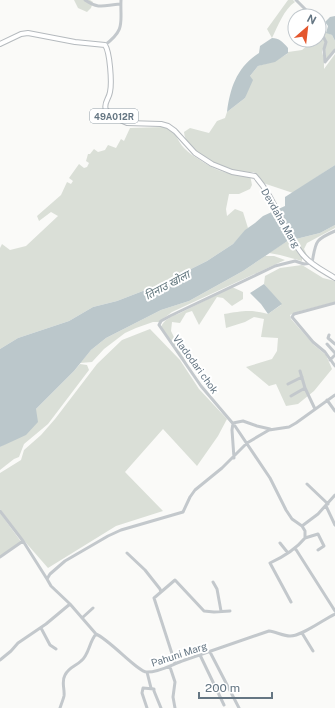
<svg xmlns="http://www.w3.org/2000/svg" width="335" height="708" font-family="'Public Sans','Noto Sans Devanagari',sans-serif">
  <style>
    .green { fill: #dadfd7 }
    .water { fill: #bbc7cb }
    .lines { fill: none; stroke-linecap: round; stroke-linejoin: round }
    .major-casing { stroke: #b5babe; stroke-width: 6 }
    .minor { stroke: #c3c8cc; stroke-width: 3 }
    .major { stroke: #fff; stroke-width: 4 }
    .labels { text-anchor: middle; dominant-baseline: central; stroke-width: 4; stroke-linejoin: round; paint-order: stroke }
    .shield { fill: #fff; stroke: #939fa8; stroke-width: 1 }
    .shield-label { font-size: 9px; font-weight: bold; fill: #657683 }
    .street-label { font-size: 10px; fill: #657683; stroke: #fff }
    .water-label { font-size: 11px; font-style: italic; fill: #60757c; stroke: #fff }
  </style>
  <rect width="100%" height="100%" fill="#fafaf8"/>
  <path class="green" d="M74 0H90L93 2 91 8 87 12 78 8Z
    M288 0H293L295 2C284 9 278 26 272 38L267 29Z
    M321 30 332 35 335 41V50L326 60 325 48 327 41Z
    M321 34 325 42 322 52 324 59V69L335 54V165L293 193 263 183 254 172C247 172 240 172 233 170 216 166 185 151 184 132L190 128 209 133 217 121 225 118 227 112 245 98 250 76 258 66 275 61 287 54 288 52 302 50 314 40H319V36Z
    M164 127C178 132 176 140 185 149 189 153 195 157 200 160 218 172 229 175 250 175L252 185 250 189 239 194H229L226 209 227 216 235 209 243 212 248 228 233 244 207 261 161 284 117 301 93 307 69 321 18 338 0 349V248L2 244 10 250 26 246 58 216 51 212 39 221 37 216 61 195 67 182 71 184 73 181 69 178 79 164 84 168 87 167 89 163 86 161 88 154H90L94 149 98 152 105 150 108 145 116 148 121 139 124 141 130 128Z
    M335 225V228L307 243 304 249 309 259C302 256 299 246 296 239L320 233Z
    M289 240 291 245 302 257V261L280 255 269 253Z
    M265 256H274L285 260 172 312 159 322H153L136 328 125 333 104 349 92 362 80 363 91 350 106 338 161 310 189 301 243 271Z
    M302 265 323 278 335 281V302L300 311 290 315 291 319 314 345 326 355 332 369 314 391 298 404 286 406 276 384 269 386 246 367 272 359 277 351 278 338 261 337 264 319 254 317 245 322 226 328 224 314C242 311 250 309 268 314L281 305 264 284 265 276 280 268Z
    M232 287 243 292V299L232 306 223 298 217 297 199 325 192 311 186 313 180 323 172 322 171 331 188 366 161 327C164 320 171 316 178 314Z
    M150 329 180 360 199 389 227 419 218 436 197 466 163 429 125 472 163 511 116 526 48 568 20 536 0 509V473L21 460 24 450 41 435 55 419 97 364 122 340Z
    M80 364 87 365 89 370 48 424 24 444 19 457 14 459 0 470V447L7 443 36 409 74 371Z
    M0 513 22 543 0 556Z"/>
  <path class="water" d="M335 16V41L332 35 326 33 328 26 325 22 330 17Z
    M272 38C279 38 283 42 288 48V53L275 62 258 66 250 76 253 80 245 98 227 112C230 88 237 67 259 53L260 46Z
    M335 165V225L320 233 296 239 292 235 288 238 289 240 243 271 189 301 161 310 106 338 91 350 74 371 36 409 38 422 26 435 0 447V349L18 338 69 321 93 307 117 301 161 284 207 261 233 244 245 230 255 223 263 216 285 206V197Z
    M264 284 282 304 268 314 261 304 250 293Z"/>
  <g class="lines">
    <defs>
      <path id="major" d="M0 44 21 34 28 33 75 42 105 45C110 52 112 83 110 92 109 99 103 103 106 110L118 119 127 123 161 124 168 126 175 131 195 153 212 164 232 172 255 176C276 199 283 231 303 255 311 265 324 271 335 278"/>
    </defs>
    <use href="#major" class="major-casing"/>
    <path class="minor" d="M85 0C100 10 104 5 120 4
      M296 0 312 16
      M319 28 326 42 324 49 325 62 335 50
      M105 45C126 29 120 23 121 0
      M335 303 294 314 292 317 313 342 325 352 335 366
      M329 335 328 338 335 344
      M327 344 335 353
      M330 360 335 355
      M300 371 305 388 315 409
      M288 384 302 377
      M291 396 305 388
      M327 400 335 411
      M234 458 232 430 233 423 243 421 257 426 270 429
      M307 484 328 504
      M326 506 335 525
      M0 511 23 541 47 579
      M302 526 318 514 335 495
      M305 538 318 534 324 546 318 550
      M280 543 288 553
      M295 548 335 611
      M127 553 145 570 160 589 161 592 154 598 175 663
      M0 557 23 541
      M213 582 217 589 221 611
      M161 592 175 580 204 611 214 612 230 611
      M291 602 270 563C283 557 296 549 305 538V531L302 526 292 519 286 510 270 478 235 426 201 386 159 325 161 321 170 316 275 266 295 261 304 264 312 263C316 242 314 240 335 231
      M70 604 96 634
      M82 618 93 608
      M41 628 50 645 56 649
      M302 633 313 651
      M210 652 239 708
      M200 655 224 705
      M0 660 11 651 18 643 46 624 70 604 51 586 47 579 50 574 65 561 108 536 121 530 183 512 190 497 195 490 222 468 247 443 269 430 289 427 296 423 335 395
      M170 667 175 682 173 697 175 708
      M147 672 151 688
      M60 708C61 705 63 700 64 696 65 689 61 682 65 675 69 667 76 666 81 661 89 655 89 642 96 634 110 640 139 673 147 672 160 672 171 665 182 661L266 632 269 631C276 632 284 636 290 636 302 636 324 619 335 614
      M147 708 142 693 143 688 154 689V691L161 708"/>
    <use href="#major" class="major"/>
  </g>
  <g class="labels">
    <rect class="shield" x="90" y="109" width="48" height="14" rx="3"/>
    <g class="shield-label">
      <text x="114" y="116">49A012R</text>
    </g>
    <g class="street-label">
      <text transform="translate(281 218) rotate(60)">Devdaha Marg</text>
      <text transform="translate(196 364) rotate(54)">Vladodari chok</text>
      <text transform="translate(179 654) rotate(-18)">Pahuni Marg</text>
    </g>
    <g class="water-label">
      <text transform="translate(167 285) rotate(-28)">तिनाउ खोला</text>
    </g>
  </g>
  <g transform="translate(307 28) rotate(28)"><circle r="19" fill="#ffffff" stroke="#c1c8cd"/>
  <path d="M0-3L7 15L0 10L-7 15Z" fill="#e4572e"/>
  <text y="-6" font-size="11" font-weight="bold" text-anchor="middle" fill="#657683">N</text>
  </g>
  <path d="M199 692v6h73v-6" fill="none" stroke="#657683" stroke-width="2"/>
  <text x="205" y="692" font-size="12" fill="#657683" stroke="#ffffff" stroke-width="3" paint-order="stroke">200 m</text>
</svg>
